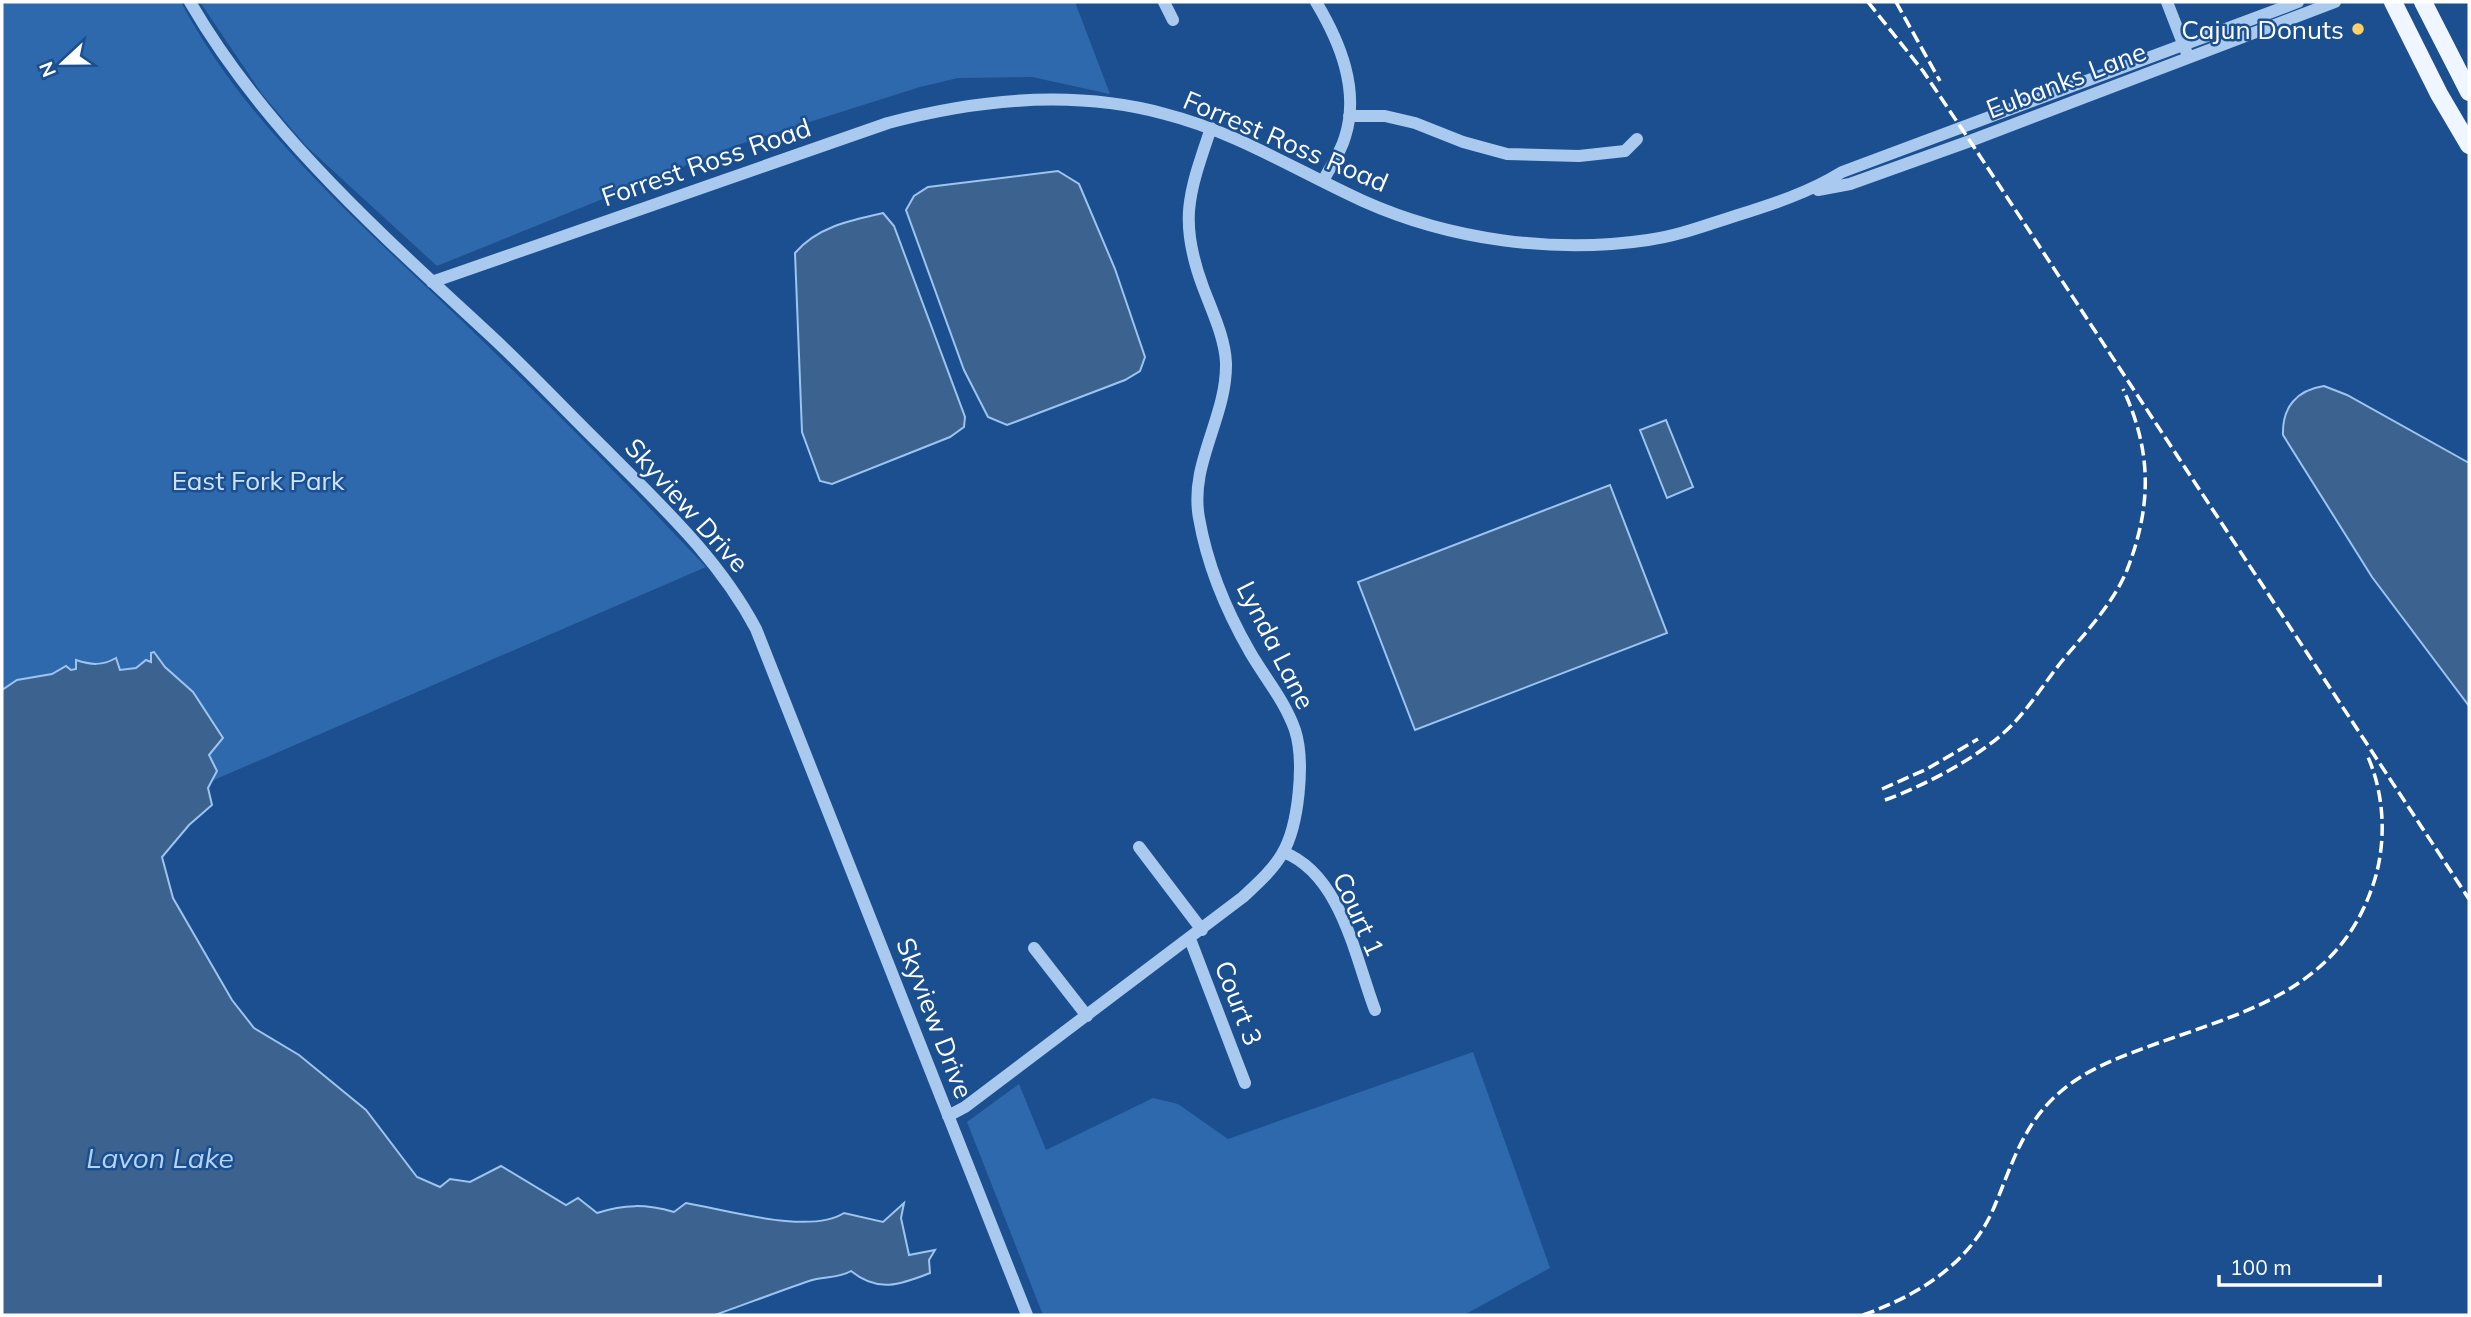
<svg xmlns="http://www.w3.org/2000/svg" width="2471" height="1317" font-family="Mulish,sans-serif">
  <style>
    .green { fill: #2e69ad }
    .water { fill: #3c6290; stroke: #9cc4f0; stroke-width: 2 }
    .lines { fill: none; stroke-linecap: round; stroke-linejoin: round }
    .minor { stroke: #a9c9ee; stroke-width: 12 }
    .major { stroke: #f0f6ff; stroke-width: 18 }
    .rail { stroke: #fff; stroke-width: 3.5; stroke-dasharray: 12 5; stroke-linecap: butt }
    .poi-dot { fill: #ffd166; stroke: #1b4f8f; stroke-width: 2.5 }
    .labels { text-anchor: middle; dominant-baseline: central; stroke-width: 5; stroke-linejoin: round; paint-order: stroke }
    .poi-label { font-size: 26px; fill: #fff; stroke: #1b4f8f; text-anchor: end }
    .street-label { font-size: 26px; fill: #fff; stroke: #1b4f8f }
    .park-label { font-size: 26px; fill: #cfe3fa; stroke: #1b4f8f }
    .water-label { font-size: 28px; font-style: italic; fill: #b5d3f5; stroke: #1b4f8f }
  </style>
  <rect width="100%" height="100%" fill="#1b4f8f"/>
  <path class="green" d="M2 2H181C247 127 359 222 460 319 544 400 626 482 706 567L170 799 2 768Z
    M200 2H1075L1110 94 1032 77 958 78 920 87 734 146 437 266 306 146 262 94Z
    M1473 1052 1550 1268 1464 1315H1043L967 1122 1019 1084 1046 1150 1153 1098 1178 1104 1228 1139Z"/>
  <path class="water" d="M1058 171 1079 184 1115 269 1145 357 1140 371 1125 380 1007 425 988 417 964 370 906 210 914 196 928 187Z
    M883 213 894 226 965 417 964 427 950 437 832 484 820 481 802 432 795 253C817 227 851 220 883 213Z
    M2324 386 2347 395 2469 463V706L2372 577 2283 435C2282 407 2297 390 2324 386Z
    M1666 420 1693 487 1667 498 1640 430Z
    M1610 485 1667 633 1415 730 1358 582Z
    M154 652 165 667 193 692 223 738 209 755 217 771 208 788 212 805 189 825 162 857 173 898 232 1000 254 1028 299 1055 366 1110 417 1177 440 1187 450 1179 470 1182 501 1166 566 1205 578 1198 597 1213C624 1204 646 1204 674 1212L686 1203C727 1210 810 1235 844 1213L883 1222 904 1203 901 1218 909 1255 935 1250 929 1260 930 1273C900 1285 878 1293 851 1271 838 1279 823 1276 809 1281 777 1292 746 1304 715 1315H2V690L17 680 52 674 66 666 71 670 76 669V660C91 665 102 666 116 658L120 670 136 668 146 660 151 662V653Z"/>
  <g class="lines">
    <path class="minor" d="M190 2C266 133 380 233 490 335 529 371 565 410 603 447 659 504 718 557 756 629L1027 1315
      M1164 2 1173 20
      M1316 2C1340 42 1360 90 1345 137 1341 152 1330 167 1323 181
      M2167 2 2186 51
      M1349 116H1385L1415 123 1463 142 1507 154 1579 156 1625 151 1637 139
      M1818 190 1850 184 1970 141 2335 2
      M432 282 888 123C978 99 1073 89 1165 114 1236 132 1297 171 1363 201 1450 240 1554 254 1648 240 1678 236 1706 225 1735 216 1773 204 1808 193 1842 172L2298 2
      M1139 847 1202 930
      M1283 852C1341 874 1355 957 1375 1010
      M1190 939 1245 1083
      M1034 948 1087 1016
      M948 1116 965 1107 1243 897C1257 884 1272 871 1282 854 1299 826 1305 761 1295 730 1285 701 1265 678 1250 652 1227 612 1207 564 1199 518 1189 463 1227 418 1226 363 1225 338 1212 311 1203 287 1178 220 1189 193 1211 128"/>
    <path class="major" d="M2393 2 2439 94 2469 145
      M2423 2 2469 92"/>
    <path class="rail" d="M1868 2 1923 71 1970 141 2469 899
      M1896 2 1940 81
      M1882 789 1927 769 1978 739
      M1885 800C1926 785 1982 756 2013 724 2031 705 2046 681 2062 661 2085 633 2113 604 2127 570 2152 506 2152 451 2123 389
      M1863 1315C1916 1296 1967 1266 1992 1212 2011 1169 2021 1126 2059 1093 2085 1070 2115 1059 2147 1047 2243 1012 2337 992 2373 885 2387 844 2385 794 2367 755"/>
  </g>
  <circle class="poi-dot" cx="2358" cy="29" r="7"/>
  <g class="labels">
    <g class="poi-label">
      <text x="2344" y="29">Cajun Donuts</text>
    </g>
    <g class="street-label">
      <text transform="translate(2066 80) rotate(-21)">Eubanks Lane</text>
      <text transform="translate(1286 141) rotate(23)">Forrest Ross Road</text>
      <text transform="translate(706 162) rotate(-19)">Forrest Ross Road</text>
      <text transform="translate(687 505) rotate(48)">Skyview Drive</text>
      <text transform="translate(1276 645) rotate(63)">Lynda Lane</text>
      <text transform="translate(1359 914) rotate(66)">Court 1</text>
      <text transform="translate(1239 1003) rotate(69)">Court 3</text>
      <text transform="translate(935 1018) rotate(69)">Skyview Drive</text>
    </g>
    <g class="park-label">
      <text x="258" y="480">East Fork Park</text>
    </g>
    <g class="water-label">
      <text x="160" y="1157">Lavon Lake</text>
    </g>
  </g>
  <rect width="2471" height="1317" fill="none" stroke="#ffffff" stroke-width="7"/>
  <g transform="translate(63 63) rotate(248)" stroke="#1b4f8f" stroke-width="5" paint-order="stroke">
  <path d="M0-5L12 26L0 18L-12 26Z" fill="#ffffff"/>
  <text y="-10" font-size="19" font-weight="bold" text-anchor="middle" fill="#ffffff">N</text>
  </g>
  <path d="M2219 1275v10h161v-10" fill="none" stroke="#ffffff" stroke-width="3.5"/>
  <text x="2230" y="1275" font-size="21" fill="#ffffff" stroke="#1b4f8f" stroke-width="5" paint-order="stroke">100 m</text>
</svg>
